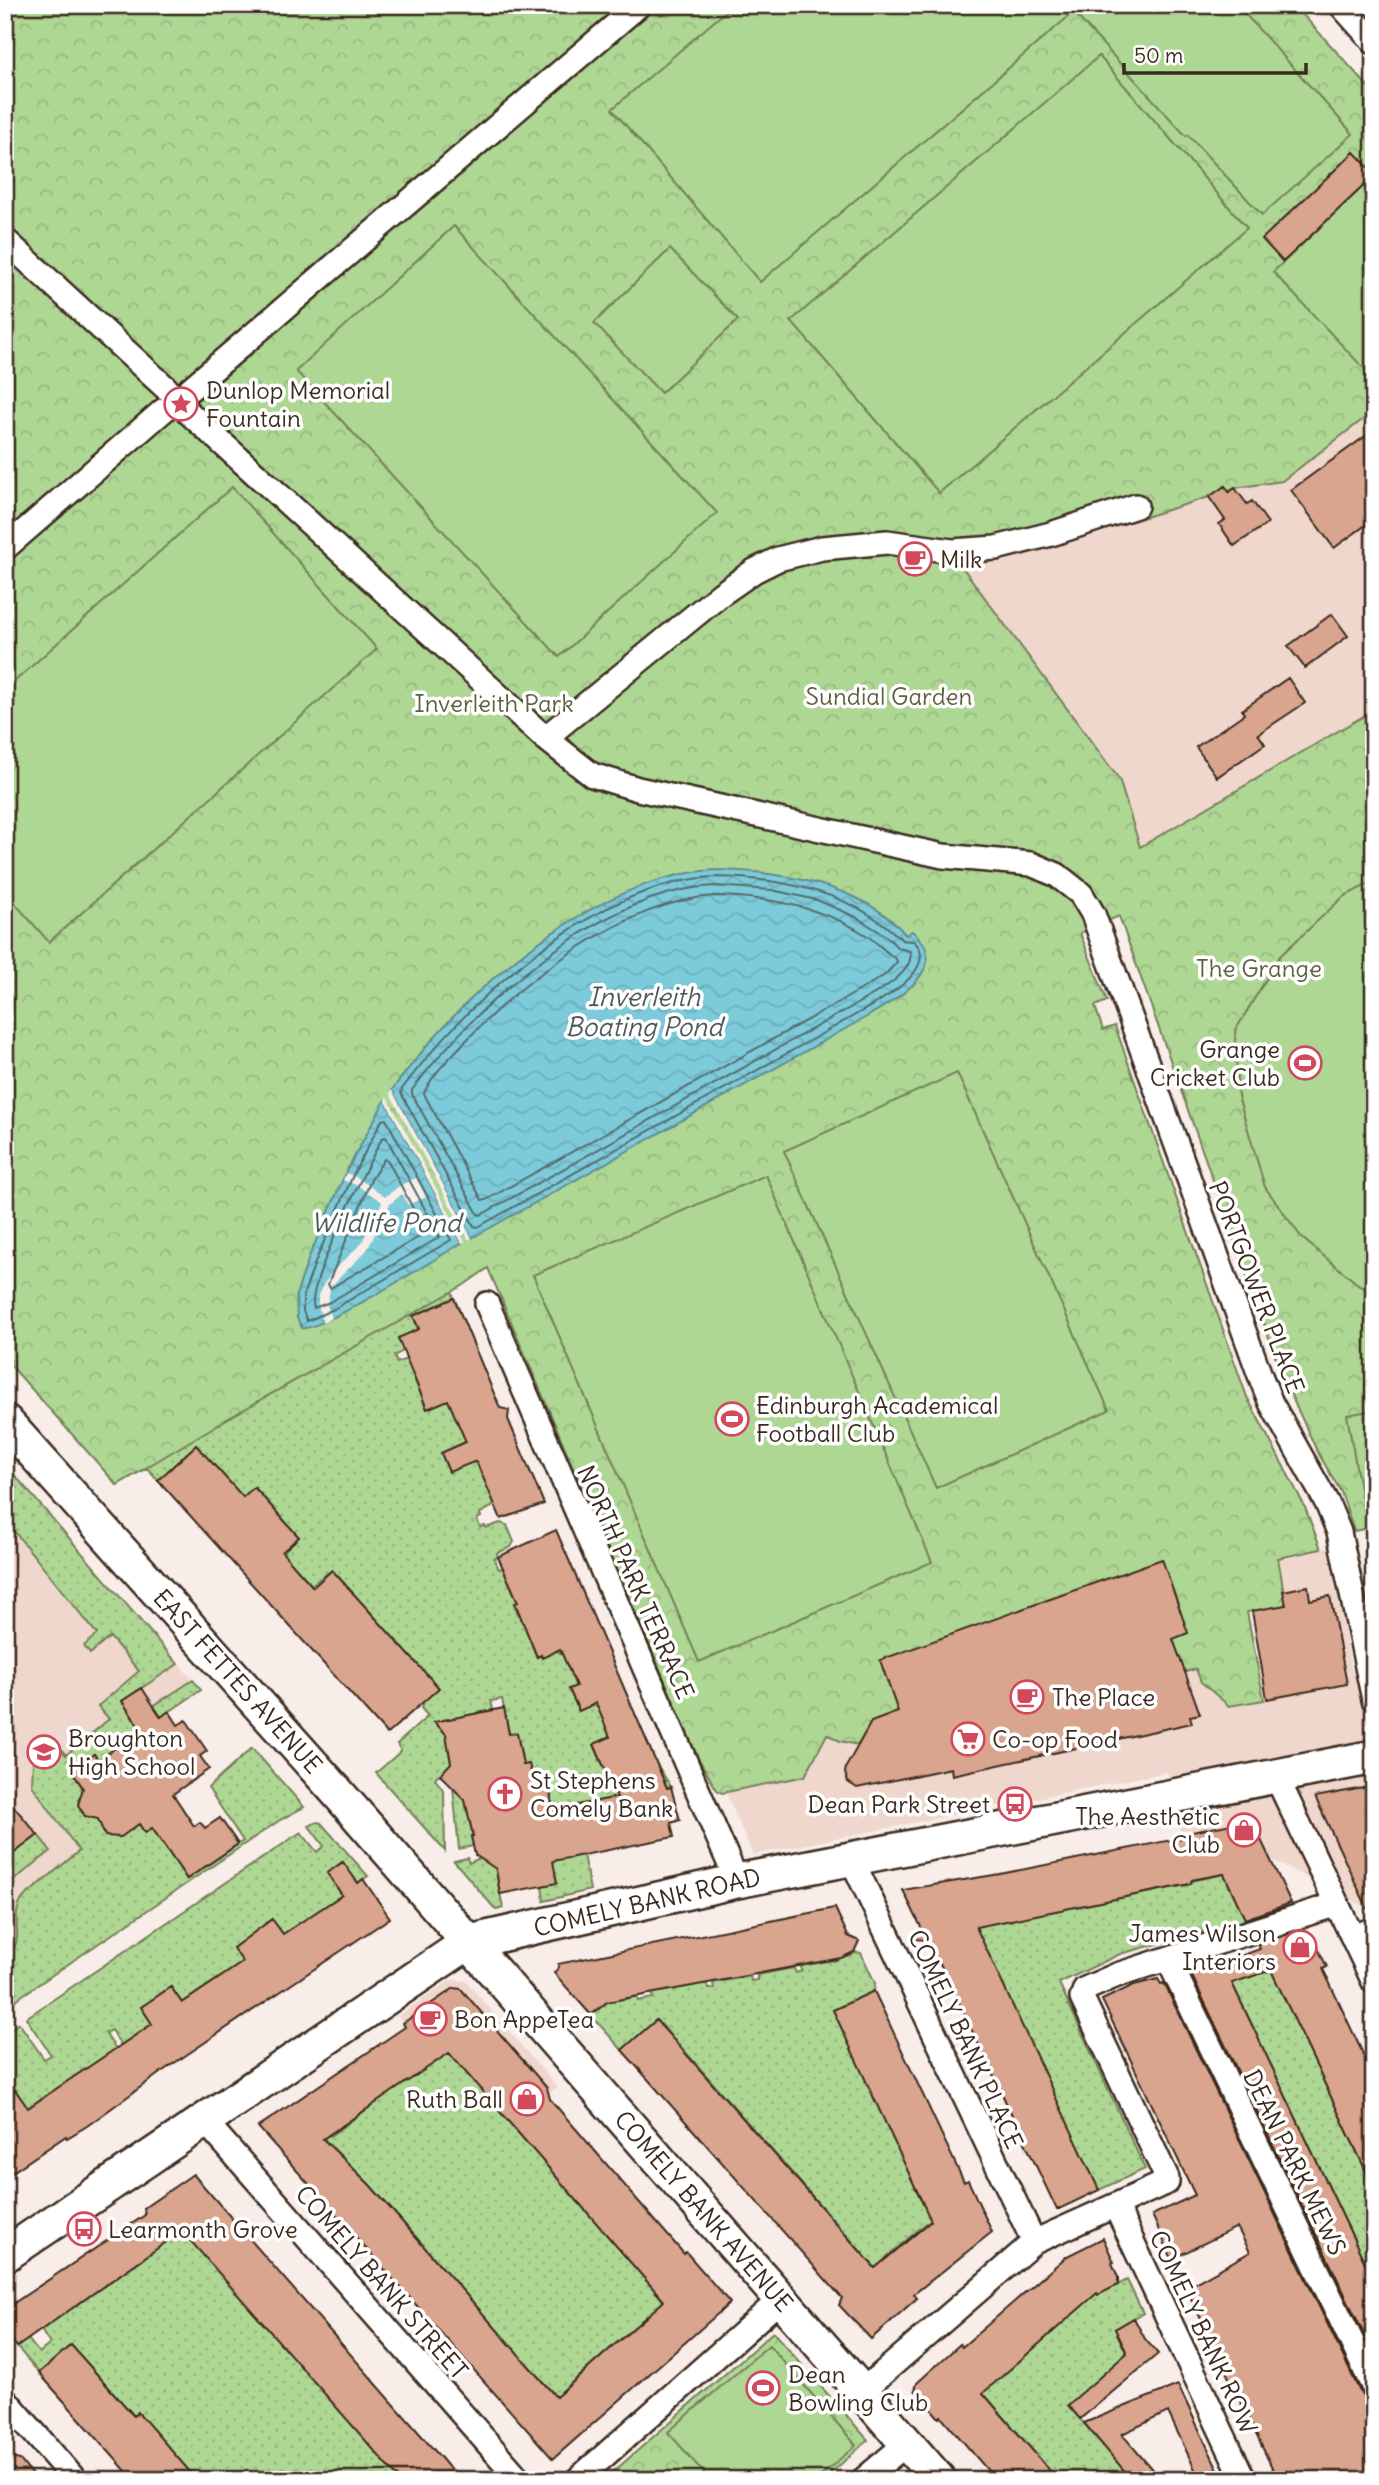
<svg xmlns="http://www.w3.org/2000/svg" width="1379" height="2485" font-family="Delius,sans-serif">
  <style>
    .built { fill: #efd7ce }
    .grass { fill: url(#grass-dots); stroke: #748059; stroke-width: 2 }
    .forest { fill: url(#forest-crowns); stroke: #748059; stroke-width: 2 }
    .pitch { fill: #aed794; stroke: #748059; stroke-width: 2 }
    .water { fill: url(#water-waves); stroke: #638b8f; stroke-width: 2 }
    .pier { fill: #f8ede9 }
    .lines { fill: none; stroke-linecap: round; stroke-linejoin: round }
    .shore { stroke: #556a69; stroke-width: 2 }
    .building { fill: #daa58f; stroke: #3b2a1e; stroke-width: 2; fill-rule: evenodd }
    .street-casing { stroke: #3b2a1e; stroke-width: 28 }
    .secondary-casing { stroke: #3b2a1e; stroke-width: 38 }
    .street { stroke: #fff; stroke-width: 23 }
    .secondary { stroke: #fff; stroke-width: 33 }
    .labels { text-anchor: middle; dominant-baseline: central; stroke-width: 7; stroke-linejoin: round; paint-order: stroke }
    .poi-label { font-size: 24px; fill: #3b2a1e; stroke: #fff; text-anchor: start }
    .park-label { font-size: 24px; fill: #5e5e41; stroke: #fff }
    .street-label { font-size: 24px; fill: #3b2a1e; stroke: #fff }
    .water-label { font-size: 26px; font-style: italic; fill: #4f5a56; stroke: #fff }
  </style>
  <defs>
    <pattern id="grass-dots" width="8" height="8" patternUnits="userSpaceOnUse" patternTransform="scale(1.75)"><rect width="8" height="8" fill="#aed794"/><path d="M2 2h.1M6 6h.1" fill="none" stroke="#97b97f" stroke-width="1.8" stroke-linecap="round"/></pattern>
    <pattern id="forest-crowns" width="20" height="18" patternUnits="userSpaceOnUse" patternTransform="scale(1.75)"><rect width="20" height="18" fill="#aed794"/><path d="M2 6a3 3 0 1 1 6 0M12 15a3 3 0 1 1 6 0" fill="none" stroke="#97b97f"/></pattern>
    <pattern id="water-waves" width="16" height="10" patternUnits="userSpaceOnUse" patternTransform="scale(1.75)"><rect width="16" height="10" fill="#7dcbda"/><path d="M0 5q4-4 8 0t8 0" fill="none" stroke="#6daebb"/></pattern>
  </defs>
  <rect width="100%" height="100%" fill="#f8ede9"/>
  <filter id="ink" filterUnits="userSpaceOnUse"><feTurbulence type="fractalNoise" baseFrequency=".0143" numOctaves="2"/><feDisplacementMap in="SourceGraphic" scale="14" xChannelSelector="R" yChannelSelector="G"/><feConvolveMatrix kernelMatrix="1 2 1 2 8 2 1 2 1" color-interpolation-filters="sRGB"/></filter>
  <g filter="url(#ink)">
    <path class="built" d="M1374 411V710L1140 847 1119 779 963 567 1126 523 1212 494 1225 486 1237 489 1282 481Z
      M5 1464 193 1680 33 1785 130 1922 5 2007Z
      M1330 1547 1351 1668 1374 1663V1905L1367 1908 1272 1860 1227 1879 1194 1880 1191 1883 1167 1772 753 1855 726 1793 805 1776 826 1735 858 1745 871 1722 1165 1616 1197 1669 1229 1706 1267 1699 1252 1611 1286 1604 1278 1558Z
      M451 1980 466 1981 557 2087 513 2127 468 2075 431 2065 398 2016Z"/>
    <path class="grass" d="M488 1268 452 1292 454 1298 413 1316 419 1331 398 1338 403 1351 394 1356 397 1363 406 1359 427 1409 441 1403 440 1400 448 1399 455 1414 496 1397 498 1401 485 1407 463 1443 441 1453 449 1471 471 1462 478 1464 525 1461 530 1471 491 1488 496 1500 492 1507 480 1513 481 1517 477 1519 480 1527 485 1526 486 1528 500 1523 507 1525 514 1542 511 1547 497 1553 498 1557 494 1559 499 1569 503 1568 518 1602 514 1604 518 1614 523 1613 536 1644 532 1646 537 1657 541 1655 542 1657 557 1651 562 1654 566 1662 582 1683 569 1690 579 1711 591 1705 598 1707 609 1734 607 1739 594 1745 603 1765 655 1761 671 1787 626 1795 583 1855 590 1890 544 1901 542 1886 552 1884 556 1878 555 1874 550 1869 556 1825 549 1785 535 1787 531 1770 523 1765 517 1733 509 1734 502 1699 491 1701 493 1710 443 1720 452 1769 437 1775 435 1779 444 1791 445 1851 376 1773 401 1751 397 1744 428 1716 421 1708 424 1701 438 1688 364 1605 335 1593 345 1584 332 1570 311 1585 284 1555 286 1549 299 1537 255 1488 243 1498 187 1453 158 1480 147 1468 117 1485 102 1468 142 1414Z
      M5 1464 178 1664 122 1701 133 1719 193 1680 201 1690 98 1760 94 1754 71 1770 84 1790 78 1800 80 1811 90 1818 102 1816 118 1838 139 1824 145 1833 152 1828 187 1879 243 1841 208 1788 252 1748 304 1807 280 1820 5 2007V1957C29 1940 7 1921 23 1898L79 1851 32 1785 33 1760 54 1741 66 1755 109 1719 98 1706 139 1671 110 1637 90 1654 84 1646 97 1634 5 1520Z
      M453 1788 465 1800 473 1836 471 1837 473 1846 459 1849Z
      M317 1822 321 1823 368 1876 358 1883 342 1862 327 1873 342 1895 283 1934 272 1919 265 1923 276 1939 237 1945 233 1948 243 1962 182 2003 170 1987 160 1994 162 1998 152 2024 121 2045 111 2030 105 2033 116 2049 27 2108 15 2089 7 2094 5 2091V2033L19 2023 44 2059 51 2055 26 2018 301 1832 317 1852 324 1846 309 1826Z
      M38 1835 51 1851 5 1887V1860Z
      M493 1857 503 1908 496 1910 454 1861 467 1858 469 1863 480 1858 483 1860Z
      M1224 1874 1246 1920 1120 1954 1059 1983 1145 2169 1099 2190 1009 2000 967 1920 989 1924 1190 1884 1194 1880Z
      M855 1952 861 1953 875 1983 874 1991 833 2010 940 2216 925 2224 887 2257V2263L878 2271 661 2024H652L622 2050 591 2015 607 2002 637 1996 638 2001 653 1998 652 1992 701 1983 707 1985 708 1989H714L713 1983 718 1982 750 1976 751 1981 757 1980V1975L794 1968 796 1973 802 1971 801 1966 833 1960 834 1961Z
      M1271 1970 1374 2188V2282L1232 1983Z
      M449 2050 468 2075 664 2301 561 2392V2396L556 2400 552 2392 369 2184 322 2137 327 2133 330 2136Z
      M185 2228 400 2480H197L138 2413 134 2416 71 2345 39 2373 17 2347 28 2339 39 2353 50 2344 41 2330 144 2258 136 2246 143 2242 151 2253Z
      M1127 2280 1143 2313 1115 2329 1127 2354 1068 2405 1133 2480H1058L985 2395 979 2396 1098 2292 1100 2294Z"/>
    <path class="forest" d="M5 5H1294L1374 93V411L1282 481 1235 488 1229 492 1225 486 1209 497 1126 523 963 568 1119 779 1140 847 1374 710V1527L1354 1531 1341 1492 1317 1451 1284 1380 1119 916 1080 933 1107 1001 1095 1006 1103 1030 1115 1026 1247 1397 1304 1505 1321 1549 1278 1558 1286 1605 1247 1612 1264 1700 1229 1706 1201 1682 1196 1669 1185 1672 1164 1616 871 1722 858 1745 840 1741 827 1734 805 1776 722 1793 717 1790 698 1758 488 1268 464 1285 227 1419 117 1485 5 1359Z
      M773 2332 868 2440 823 2480H604Z"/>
    <path class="pitch" d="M733 5H1058L1068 17 760 282 612 109Z
      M1067 5H1237L1353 134 1262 215 1188 135 1186 136Z
      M1099 56 1247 228 939 493 791 321Z
      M1372 178 1374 370 1369 374 1273 272Z
      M454 226 717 513 559 657 296 371Z
      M670 249 738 320 661 393 594 323Z
      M232 487 377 649 49 942 5 892V690Z
      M1374 881V1290L1359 1285 1302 1238 1265 1187 1238 1096 1235 1031 1280 956 1343 897Z
      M957 1073 1109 1410 936 1488 784 1151Z
      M766 1175 932 1562 699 1662 533 1275Z
      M1374 1410V1498L1362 1500 1347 1415Z
      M769 2345 856 2445 816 2480H710L668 2432Z"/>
    <path class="water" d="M715 870C777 871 863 884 906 935L912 931C955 965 898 998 870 1015L472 1238 392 1090C410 1066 429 1042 450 1020 514 952 618 875 715 870Z
      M385 1100 462 1243C438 1257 320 1332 302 1328L297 1318 296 1295 309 1257 347 1170Z"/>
    <path class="pier" d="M392 1090 472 1238 469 1240 390 1094Z
      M387 1097 465 1242 462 1243 385 1100Z
      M346 1173 358 1178 385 1197 399 1186 416 1178 426 1197 408 1205 402 1194 390 1204 367 1250 339 1278 330 1289 327 1305 332 1318 323 1323 318 1304V1295L323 1285 333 1271 361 1244 382 1202 358 1186 343 1180Z"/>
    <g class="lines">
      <path class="shore" d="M715 877C782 878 853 892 902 940 906 941 910 940 913 941 916 943 919 947 920 950 927 975 883 999 866 1009L478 1227 474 1226 401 1093 402 1089C469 998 596 883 715 877Z
        M715 886 772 890 817 900 856 917 886 936 898 948 910 951C916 972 877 992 862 1001L481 1215 478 1214 412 1094V1090C477 1003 602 891 715 886Z
        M715 896C768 897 821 906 866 935 877 942 885 952 896 959L897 962 885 975 857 992 486 1200H482L424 1094C430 1077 447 1061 459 1048 519 983 624 901 715 896Z
        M386 1119 451 1240 334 1309 307 1321 303 1311V1296L316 1260 354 1173 382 1120Z
        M386 1137 440 1237 330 1302 314 1308C304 1289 369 1163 382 1138Z
        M384 1159 388 1161 426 1233 330 1288 328 1284 371 1180Z"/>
    </g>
    <path class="building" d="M1354 152 1374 173V176L1283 262 1262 239Z
      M1374 430V519L1334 548 1291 490Z
      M1225 486 1229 492 1235 488 1247 504 1252 501 1268 523 1234 546 1219 524 1225 520 1209 497Z
      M1332 614 1348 636 1305 668 1288 646Z
      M1288 678 1305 703 1258 734 1265 744 1217 777 1196 747 1244 714 1242 710Z
      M454 1298 500 1408 509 1410 508 1419 544 1504 501 1519 476 1461 449 1472 441 1453 466 1442 448 1400 427 1409 398 1338 419 1329 413 1316Z
      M196 1445 243 1497 254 1487 299 1537 282 1552 313 1587 332 1570 439 1688 387 1734 158 1480Z
      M556 1530 667 1788 671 1787 680 1820 671 1823 674 1837 553 1861 557 1883 500 1894 496 1869 475 1855 471 1836H473L465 1800 440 1775 451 1763 446 1734 434 1722 504 1708 509 1734 517 1733 523 1765 529 1764 535 1787 549 1785 553 1810 617 1797 594 1744 610 1737 596 1703 579 1711 569 1689 576 1686 560 1649 542 1658 541 1655 537 1657 515 1603 518 1602 498 1557Z
      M1162 1559 1188 1633 1173 1639 1200 1714 1190 1716 1192 1723 952 1775 951 1768 857 1788 848 1782 845 1773 846 1767 871 1722 898 1712 880 1660Z
      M1308 1586 1310 1600 1330 1596 1347 1684 1267 1699 1252 1611 1286 1605 1283 1591Z
      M142 1688 161 1717 169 1711 178 1725 186 1720 207 1751 200 1756 209 1769 173 1794 194 1826 200 1822 205 1828 220 1818 238 1844 187 1879 152 1828 145 1833 139 1824 121 1837 105 1836 98 1819 85 1816 78 1805 83 1788 71 1770 94 1754 98 1760 141 1730 122 1701Z
      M1374 1786V1915L1371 1916 1315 1797Z
      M5 1796 38 1835 5 1860Z
      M1246 1821 1254 1825 1291 1903 1245 1919 1224 1874 1192 1880 1190 1884 976 1927 1099 2190 1057 2210 938 1959 936 1960 927 1940 914 1939 922 1929 903 1890 1000 1874 1182 1838V1834Z
      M343 1862 358 1883 363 1879 390 1918 167 2068 87 2126 67 2138 66 2136 5 2177V2076L28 2108 152 2024 141 2007 171 1987 182 2003 243 1962 233 1948 272 1919 283 1934 342 1895 327 1873Z
      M835 1908 848 1936 859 1941 854 1952 841 1958 607 2002 591 2015 554 1973 558 1968V1964Z
      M1298 1931 1311 1934 1327 1967 1323 1969 1374 2077V2188L1271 1970 1232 1983 1374 2282V2355L1191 1974 1260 1949 1258 1944Z
      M1158 1979 1161 1984 1164 1983 1361 2394 1367 2400 1374 2402V2480H1278L1186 2288 1250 2252 1237 2227 1172 2259 1152 2215 1195 2195 1102 2000 1134 1985Z
      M454 1988 461 1989 547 2088 550 2099 684 2254 686 2252 730 2303 553 2459 258 2127 405 2027 403 2023ZM449 2053 664 2301 556 2397 369 2184 323 2139Z
      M874 1991 964 2182 968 2180 992 2232 914 2294 917 2298 871 2339 839 2305 842 2298 622 2050 656 2020 875 2268 931 2221 833 2010Z
      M193 2174 441 2458 459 2480H400L182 2231 17 2347 5 2333V2309L145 2215 144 2208Z
      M1103 2238 1114 2262 1112 2263 1118 2277V2285L1098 2295 1097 2293 983 2393 1058 2480H996L941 2416 939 2418 915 2390 917 2383 960 2344 962 2347 1067 2256Z
      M1134 2318 1145 2339 1158 2354 1080 2419 1068 2405 1127 2353 1115 2329Z
      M71 2345 134 2416 138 2412 197 2480H134L39 2373Z
      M1178 2385 1223 2480H1200L1168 2412 1122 2434 1161 2480H1132L1084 2423Z
      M5 2457 20 2460 36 2480H5Z"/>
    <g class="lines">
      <defs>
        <path id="street" d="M1341 5 1374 42
          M5 240 166 388
          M190 389 639 5
          M189 413 545 738 592 775 638 789 943 856 1031 864 1057 875 1081 894 1093 914 1261 1378 1271 1403 1327 1503 1339 1532 1374 1700
          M5 548 164 410
          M545 738 721 594 754 571 778 559 822 548 887 542 952 551 996 548 1051 534 1136 506
          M487 1304 737 1881
          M1276 1776 1374 1982
          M851 1858 1034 2242
          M1353 1937 1374 1929
          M1168 1959 1374 2388
          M204 2120 520 2480
          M1116 2207 1244 2480
          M861 2392 1034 2242 1167 2182V2178L1082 1998 1085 1989 1117 1975 1337 1904
          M5 2399 75 2480
          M577 2480 781 2299
          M863 2480 907 2443"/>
        <path id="secondary" d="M5 1421 337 1792 939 2480
          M5 2255 469 1942 737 1881 1374 1757"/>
      </defs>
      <use href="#street" class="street-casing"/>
      <use href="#secondary" class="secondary-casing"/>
      <use href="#street" class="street"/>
      <use href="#secondary" class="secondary"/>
    </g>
  </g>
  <defs>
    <symbol id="sight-ring" viewBox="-11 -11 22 22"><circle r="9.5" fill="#fff" stroke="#d1495b" stroke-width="1.5"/><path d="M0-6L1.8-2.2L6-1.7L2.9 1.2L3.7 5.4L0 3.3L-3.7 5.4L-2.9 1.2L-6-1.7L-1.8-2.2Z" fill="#d1495b"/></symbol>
    <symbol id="cafe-ring" viewBox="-11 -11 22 22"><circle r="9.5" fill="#fff" stroke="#d1495b" stroke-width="1.5"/><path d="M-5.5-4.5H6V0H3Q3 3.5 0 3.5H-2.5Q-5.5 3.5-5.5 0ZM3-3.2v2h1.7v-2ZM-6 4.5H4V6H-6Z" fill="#d1495b"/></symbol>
    <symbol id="stadium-ring" viewBox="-11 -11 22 22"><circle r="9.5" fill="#fff" stroke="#d1495b" stroke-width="1.5"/><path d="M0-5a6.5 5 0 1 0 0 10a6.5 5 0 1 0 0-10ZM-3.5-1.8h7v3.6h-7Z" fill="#d1495b"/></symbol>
    <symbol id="supermarket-ring" viewBox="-11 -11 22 22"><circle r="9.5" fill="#fff" stroke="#d1495b" stroke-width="1.5"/><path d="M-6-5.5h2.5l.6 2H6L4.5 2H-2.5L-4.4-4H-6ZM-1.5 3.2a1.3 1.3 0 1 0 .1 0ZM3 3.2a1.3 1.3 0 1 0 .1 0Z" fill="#d1495b"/></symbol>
    <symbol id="school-ring" viewBox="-11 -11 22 22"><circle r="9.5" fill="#fff" stroke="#d1495b" stroke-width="1.5"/><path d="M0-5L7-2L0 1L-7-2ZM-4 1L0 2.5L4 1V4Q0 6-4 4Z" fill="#d1495b"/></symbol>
    <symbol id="church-ring" viewBox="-11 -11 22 22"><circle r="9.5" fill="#fff" stroke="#d1495b" stroke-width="1.5"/><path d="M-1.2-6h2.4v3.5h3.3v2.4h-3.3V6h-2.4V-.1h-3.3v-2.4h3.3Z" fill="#d1495b"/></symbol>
    <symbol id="bus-ring" viewBox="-11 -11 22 22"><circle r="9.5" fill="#fff" stroke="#d1495b" stroke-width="1.5"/><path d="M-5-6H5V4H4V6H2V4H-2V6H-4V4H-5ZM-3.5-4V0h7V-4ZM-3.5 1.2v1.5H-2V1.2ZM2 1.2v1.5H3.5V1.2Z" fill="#d1495b"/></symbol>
    <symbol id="shop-ring" viewBox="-11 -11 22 22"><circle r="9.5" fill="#fff" stroke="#d1495b" stroke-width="1.5"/><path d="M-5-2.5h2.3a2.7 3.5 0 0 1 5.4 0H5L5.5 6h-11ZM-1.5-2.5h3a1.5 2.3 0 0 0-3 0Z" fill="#d1495b"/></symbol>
  </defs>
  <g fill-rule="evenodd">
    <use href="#sight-ring" x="162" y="385" width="38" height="38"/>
    <use href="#cafe-ring" x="896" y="540" width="38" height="38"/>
    <use href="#stadium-ring" x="1286" y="1044" width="38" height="38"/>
    <use href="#stadium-ring" x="713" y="1400" width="38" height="38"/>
    <use href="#cafe-ring" x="1008" y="1678" width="38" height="38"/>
    <use href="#supermarket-ring" x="949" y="1720" width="38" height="38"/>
    <use href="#school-ring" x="25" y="1733" width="38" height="38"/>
    <use href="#church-ring" x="486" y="1775" width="38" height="38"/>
    <use href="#bus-ring" x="996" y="1785" width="38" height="38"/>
    <use href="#shop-ring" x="1225" y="1811" width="38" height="38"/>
    <use href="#shop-ring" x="1281" y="1928" width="38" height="38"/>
    <use href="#cafe-ring" x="411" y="2000" width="38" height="38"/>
    <use href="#shop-ring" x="508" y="2080" width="38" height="38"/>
    <use href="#bus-ring" x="65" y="2210" width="38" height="38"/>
    <use href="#stadium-ring" x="744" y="2369" width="38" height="38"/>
  </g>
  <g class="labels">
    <g class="poi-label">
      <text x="206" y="390">Dunlop Memorial<tspan x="206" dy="28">Fountain</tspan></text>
      <text x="940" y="559">Milk</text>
      <text x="1280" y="1049" text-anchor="end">Grange<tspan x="1280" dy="28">Cricket Club</tspan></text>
      <text x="756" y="1405">Edinburgh Academical<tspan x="756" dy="28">Football Club</tspan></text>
      <text x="1052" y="1697">The Place</text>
      <text x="68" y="1738">Broughton<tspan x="68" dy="28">High School</tspan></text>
      <text x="992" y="1739">Co-op Food</text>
      <text x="530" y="1780">St Stephens<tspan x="530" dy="28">Comely Bank</tspan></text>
      <text x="990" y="1804" text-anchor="end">Dean Park Street</text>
      <text x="1220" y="1816" text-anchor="end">The Aesthetic<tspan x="1220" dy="28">Club</tspan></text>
      <text x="1276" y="1933" text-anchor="end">James Wilson<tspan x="1276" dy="28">Interiors</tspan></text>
      <text x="454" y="2019">Bon AppeTea</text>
      <text x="503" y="2099" text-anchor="end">Ruth Ball</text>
      <text x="108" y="2229">Learmonth Grove</text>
      <text x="788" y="2374">Dean<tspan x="788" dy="28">Bowling Club</tspan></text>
    </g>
    <g class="park-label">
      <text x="889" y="696">Sundial Garden</text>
      <text x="494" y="703">Inverleith Park</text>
      <text x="1259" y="968">The Grange</text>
    </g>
    <g class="street-label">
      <text transform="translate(1257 1287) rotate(69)">PORTGOWER PLACE</text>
      <text transform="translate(636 1582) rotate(66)">NORTH PARK TERRACE</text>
      <text transform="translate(238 1681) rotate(48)">EAST FETTES AVENUE</text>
      <text transform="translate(647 1902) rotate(-13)">COMELY BANK ROAD</text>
      <text transform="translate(966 2039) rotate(65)">COMELY BANK PLACE</text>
      <text transform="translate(1295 2162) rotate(64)">DEAN PARK MEWS</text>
      <text transform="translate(704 2211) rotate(49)">COMELY BANK AVENUE</text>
      <text transform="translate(382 2282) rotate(49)">COMELY BANK STREET</text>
      <text transform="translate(1204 2332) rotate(65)">COMELY BANK ROW</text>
    </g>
    <g class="water-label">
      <text x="644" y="996">Inverleith<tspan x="644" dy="30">Boating Pond</tspan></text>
      <text x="386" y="1222">Wildlife Pond</text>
    </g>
  </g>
  <rect width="1379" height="2485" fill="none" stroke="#fff" stroke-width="28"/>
  <rect x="14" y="14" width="1351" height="2457" fill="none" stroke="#3b2a1e" stroke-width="2.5" filter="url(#ink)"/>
  <path d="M1124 63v10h182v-10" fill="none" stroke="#3b2a1e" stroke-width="3.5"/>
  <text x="1134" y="63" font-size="21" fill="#3b2a1e" stroke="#ffffff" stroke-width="5" paint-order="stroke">50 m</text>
</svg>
